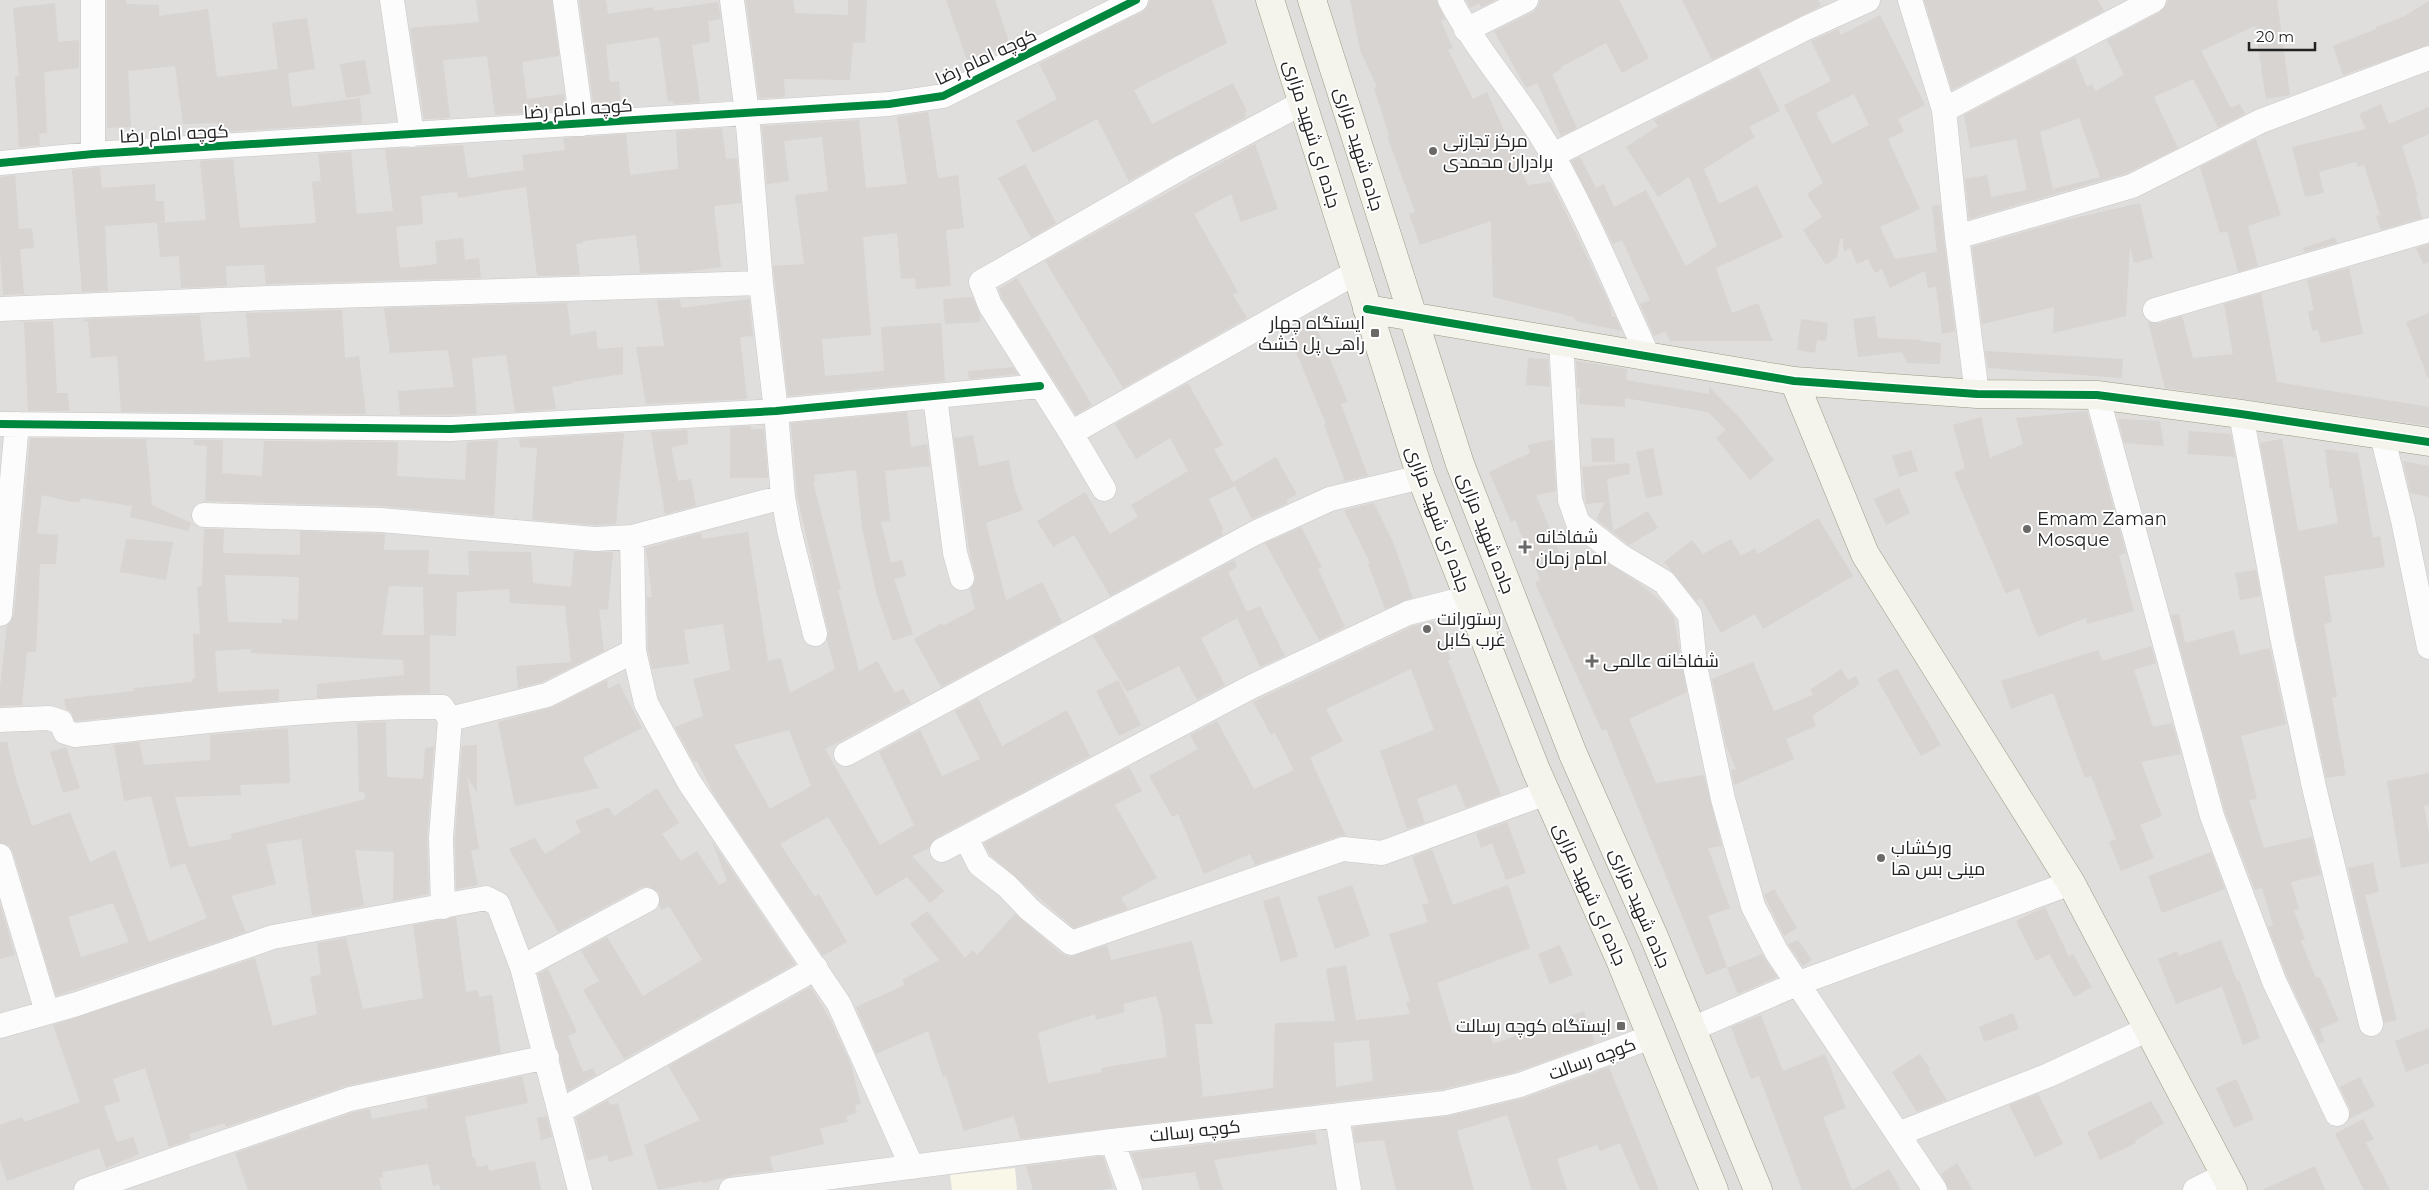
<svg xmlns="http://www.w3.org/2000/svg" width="2429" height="1190" font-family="Montserrat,Cairo,sans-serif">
<rect width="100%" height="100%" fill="#f0eeeb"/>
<path fill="#dfdedc" d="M0,0H2429V1190H0Z"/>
<path fill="#f8f7e8" d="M1015,1168L1017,1190H952L950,1175Z"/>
<path fill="#d7d4d2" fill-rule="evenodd" d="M107,0H126V4L159,5V16L208,9L217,77L278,69L272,23L307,18L315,69L288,73L292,107L360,98L362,123L218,132L217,123L183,124L175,66L128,71L131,127L107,128Z
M476,0H552L559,56L522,62L527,99L564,94L566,110L495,115L487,56L443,60L450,118L424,119L410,28L479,22Z
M579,0H606L608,14L653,7L654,11L718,2L721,19L708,21L710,42L692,45L700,102L674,104V101L668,102L659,37L606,45L610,82L619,81L621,107L594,109Z
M746,0H793L795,13L848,15V0H867L865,42L853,43L850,80L784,79L785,97L759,98Z
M946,0H995L1010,45L967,60Z
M1150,0H1212L1227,43L1134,90L1152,124L1233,83L1247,111L1244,112L1246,117L1129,181L1097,119L1033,153L1016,121L1057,99L1039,64L1142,12L1147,8Z
M1350,0H1436L1445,19L1441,21L1453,48L1448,50L1473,99L1487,92L1528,185L1551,182L1601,286L1610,305L1612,317L1615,316L1622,331L1575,321L1574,317L1493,297L1491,221L1420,245L1409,214L1415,212L1387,136L1389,135L1374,88L1377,87L1360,50Z
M1466,0H1495L1481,7L1479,3L1470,8Z
M1540,0H1619L1649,58L1622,73L1606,43L1561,67L1562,69L1552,74L1577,128L1561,136L1537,83L1526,88L1494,31L1533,12L1538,7Z
M1682,0H1818L1821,6L1712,60Z
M1924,0H2098L2104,11L1952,90Z
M2169,0H2277L2290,95L2266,99L2255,26L2201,51L2231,108L2240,104L2245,114L2218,127L2193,79L2154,97L2178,148L2127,173L1969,219L1965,179L1987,175L1991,197L2027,190L2016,139L1970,148L1964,115L2075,57L2087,87L2092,84L2096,91L2124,75L2107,40L2160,12ZM2079,118L2100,177L2053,189L2040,132Z
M2429,1V45L2343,75L2333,46L2376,29V27L2403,17Z
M55,3L58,42L79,40V68L44,72L47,133L39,134L40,145L19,147L15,77L19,76L13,8Z
M1880,15L1925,105L1898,119L1904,131L1888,139L1920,209L1880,227L1895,259L1937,252L1932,206L1940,205L1955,331L1942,334L1936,287L1928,288L1925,271L1890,288L1882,269L1875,273L1868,259L1857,264L1850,248L1844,252L1843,239H1840L1837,257L1826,265L1803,230L1822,217L1807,194L1823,183L1784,105L1831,81L1811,41L1838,29L1841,35ZM1854,94L1869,125L1832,144L1816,113Z
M365,60L371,94L346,98L340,64Z
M1758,67L1780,111L1749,127L1755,137L1704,169L1719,204L1757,185L1783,237L1716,268L1732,313L1758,303L1773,341H1670L1666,331L1654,336L1640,304L1650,300L1622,240L1613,244L1571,161L1580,157L1596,188L1604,184L1614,207L1646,190L1686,266L1717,246L1689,177L1658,197L1626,147L1658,126L1654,120Z
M2381,104L2389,124L2429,107V134L2402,146L2418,196L2416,197L2422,218L2381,230L2376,216L2380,215L2364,165L2358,167L2356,162L2319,172L2324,193L2305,197L2292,147L2366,129L2359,114Z
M928,112L938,178L958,175L964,228L946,230L951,286L916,289L915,278L901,279L897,233L863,237L871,335L822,339V341L825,376L884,371L881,327L941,323L945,381L788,396L773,266L804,264L795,195L828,191L822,137L784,141L789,181L767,184L762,126L859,120L866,188L907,184L897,117Z
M722,128L726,159L737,158L741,203L714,206L721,267L684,272L640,273L636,235L583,241V243L576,244L580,275L537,276L526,187L458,198L457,192L421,196L423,224L396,227L400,268L437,264L435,241L463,238L465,260L479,258L481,278L266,284L264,265L226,266L227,286L181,288L179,256L160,257L157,223L206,220L200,161L233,159L240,228L316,223L312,182L321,181L318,154L351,152L357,214L393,211L385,149L463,145L468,178L524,170L522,155L565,150L563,138L626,134L630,175L678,169L676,131Z
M2256,139L2281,215L2248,226L2258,266L2238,272L2227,231L2220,233L2200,167Z
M1255,144L1278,209L1241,222L1231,194L1194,214L1238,292L1233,295L1247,318L1123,388L1045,261Z
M1025,164L1056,223L1031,238L998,178Z
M100,167L102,188L155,184L156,201H164L165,222L105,226L108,291L82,292L72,170Z
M15,175L19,229L32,228L34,248L20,249L24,294L3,295L0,253V177Z
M2140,203L2153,258L2134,263L2130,246L2126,316L2053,333L2054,307L1982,324L1972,247L2066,220Z
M2335,237L2337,243L2304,252L2303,248Z
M2429,244V262L2423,264L2416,248Z
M2349,268L2363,334L2321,343L2318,330L2312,331L2308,311L2314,310L2307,280Z
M1017,278L1092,405L1076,415L1002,299L999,289Z
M2261,293L2277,382L2429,407V426L2165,388L2148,322L2159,323L2182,316L2193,358L2233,354L2224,304Z
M972,297L980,314V322L945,324L943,299Z
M680,299L681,308L749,299L753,336L740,337L747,399L646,404L636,347L664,346L657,300Z
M567,303L571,335L596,331L598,349L623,347V374L572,382V384L552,387L556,409L515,412L506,355L472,358L477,414L400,415L398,391L454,387L448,350L390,353L384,308Z
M342,310L345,358L359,356L366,414L121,412L117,356L91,358L88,321L84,322V319L200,315L205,361L250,357L246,313Z
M2429,313V378H2428L2406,322Z
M1312,316L1348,402L1341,404L1368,476L1345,481L1324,425L1326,424L1286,328Z
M1875,316L1878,338L1921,340V341L1941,343L1940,364L1907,363L1902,352L1858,357L1853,319Z
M1801,319L1828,323L1826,341L1817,340L1815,353L1797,350Z
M53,321L57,393H68L69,411H28L24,322Z
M1985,351L2123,359L2122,378L1988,368Z
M1528,358L1548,359L1550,387L1526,385Z
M1576,361L1627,369L1626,380L1709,394V387L1740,418L1774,460L1750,480L1716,438L1726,430L1708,412L1625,398V407L1579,404L1580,388H1577Z
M1013,367L1018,374L969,379L968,371Z
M1188,383L1223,445L1214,449L1235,486L1209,499L1223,529L1221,531L1223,535L1110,596L1074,535L1053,547L1037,521L1085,492L1110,534L1138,517L1131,505L1188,471L1170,438L1136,459L1115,424Z
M2087,411L2126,553L2119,555L2134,611L2087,624L2086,618L2038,637L2019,588L2006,594L1954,473L1965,468L1953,425L1981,417L1990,458L2023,444L2016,418Z
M907,412L911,447L927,444L930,466L885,471L890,521L881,522L891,563L902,560L906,576L894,579L913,634L893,641L877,596L862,528L856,470L814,475L815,482H813L841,589L838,590L859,671L877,661L895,693L903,689L911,703L825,749L880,845L914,825L879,752L920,730L942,776L980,759L955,711L978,698L1002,746L1067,710L1090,756L936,838L929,848L912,856L944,891L930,903L907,877L876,896L828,817L780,844L815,897L819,894L847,942L823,956L716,798L697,761L694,762L675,727L703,716L693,679L730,670L723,624L684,630L689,664L652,669L648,649L647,597H652L646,548L701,533L702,539L748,532L768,661L781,658L790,693L835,669L827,640L828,631L797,495L791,423ZM789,730L811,786L770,809L734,745Z
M2118,419L2160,421L2164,446L2124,443Z
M751,426V429H764L768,478H730V427Z
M687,430L688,444L671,447L678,481L691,479L696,506L665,514L651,432Z
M2189,431L2231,434L2235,457L2187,454Z
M624,433L616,524L595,525L532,520L537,448L520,447L519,439Z
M973,435L979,466L1009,460L1014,487L1023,510L986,523L1006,600L1042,582L1062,622L941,687L914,639L942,623L943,626L975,609L970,589L975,582V575L969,550L954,438Z
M30,438L146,439L152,505L191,523L188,531L130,517L132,506L81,498L80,502H72L42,495L37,533L58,535L56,564H40L36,652H27L22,705L0,706V687L7,625L14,615Z
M1591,438H1614L1615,462H1592Z
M1553,439L1556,491L1536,495L1567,571L1570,567L1596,555L1640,584L1661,601L1674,617L1687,692L1629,719L1656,783L1704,775L1722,846L1708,848L1730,908L1708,916L1727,967L1706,975L1606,729L1602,731L1535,583L1540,580L1515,520L1511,522L1489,472L1530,453L1528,445Z
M2282,439L2298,531L2338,523L2332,488L2330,489L2325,449L2358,453L2373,538L2380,536L2385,567L2324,576L2332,622L2324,624L2337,697L2332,698L2346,775L2326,778L2295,634L2260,443Z
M194,440H223L222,473L262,476L264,441L398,442L397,476L465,480L467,442L498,440L494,516L381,506L205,501L207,446L194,445Z
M1653,448L1663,495L1646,498L1636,452Z
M1911,450L1918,471L1899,477L1892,456Z
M1276,457L1297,494L1286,500L1288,503L1252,519L1233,482Z
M2403,461L2429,466V497L2410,493Z
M1629,463L1630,474L1607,479L1613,531L1648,511L1658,528L1629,545L1596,519L1605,502L1586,504L1582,467Z
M1899,488L1910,513L1886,525L1874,499Z
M1374,503L1393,542L1413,598L1385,609L1368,564L1370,563L1344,510Z
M1818,518L1853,576L1763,629L1755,614L1721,633L1701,598L1696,601L1664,562L1692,540L1703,554L1731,539L1741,556L1755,548L1758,554Z
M1301,527L1322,567L1318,569L1345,627L1319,640L1265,543Z
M204,529H224L223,553L300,555V531L385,534L384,550H429L428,574L469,575L468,551L531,552L533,583L571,587L574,551L613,552L608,610L599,609L604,651L542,682L518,688L516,666L571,662L565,606L510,603L509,589L457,592L456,636L430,635V693L317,698V684L404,675L403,660L251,653V649L215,651L218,692L279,689V701L75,721L71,712L66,709L64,699L134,691V688L192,682V679L195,678L193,634H200L197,587L202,586ZM225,575L299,577L298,620L282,619V623L228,622ZM389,586L423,587L424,635H382Z
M126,539L173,542L166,580L120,572Z
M1234,560L1237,567L1228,572L1247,612L1260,606L1285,656L1260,667L1237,618L1201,638L1225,685L1197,700L1179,666L1127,692L1093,636Z
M2256,570L2261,596L2240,600L2235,573Z
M2179,614L2185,643L2234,630L2240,655L2270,648L2286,724L2241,736L2257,799L2249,800L2264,848L2312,837L2321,875L2291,882L2299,909L2294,911L2305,939L2301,941L2316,978L2320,977L2339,1021L2320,1029L2325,1041L2319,1044L2287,976L2268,927L2273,925L2262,888L2255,890L2225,812L2171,615Z
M1433,621L1451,659L1448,660L1501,795L1466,808L1456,784L1417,799L1425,823L1407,829L1380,751L1434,730L1411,669L1326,709L1343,741L1310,758L1346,836H1339L1255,865L1250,854L1204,874L1178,814L1172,817L1149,776L1198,749L1190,735L1217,721L1254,789L1294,770L1275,733L1271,735L1253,702L1413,626Z
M2151,646L2156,663L2134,670L2153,727L2172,723L2181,754L2141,762L2162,816L2140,825L2154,858L2121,871L2109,842L2116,839L2091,776L2085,778L2053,693L2011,709L2001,681L2098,650L2102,661Z
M1753,662L1774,711L1813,695L1810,690L1841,669L1848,680L1856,676L1860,684L1812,716L1816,726L1786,739L1794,759L1734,785L1731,770L1736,769L1726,745L1712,679Z
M1897,668L1941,745L1921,756L1877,679Z
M607,680L608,689L619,683L642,728L583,758L599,788L515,806L498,722L553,707Z
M1118,680L1141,725L1119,736L1096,691Z
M386,722L387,777L423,779L425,748L434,747L427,837L429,894L393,901L394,852L355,850L364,906L312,916L301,839L266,844L276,884L231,896L246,932L56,996L13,852L9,846L0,843V742H7L15,776L32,826L70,812L90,862L115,850L149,942L207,918L185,863L170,868L151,796L124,801L114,745L139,742L144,765L210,760V735L288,728L290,783L240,785L241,795L175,797L189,847L232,839L231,834L365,799L364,792H359L357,723ZM113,903L129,942L81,957L68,917Z
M477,745V793L467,776L479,849L471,851L478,885L456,889L455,838L462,746Z
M66,747L80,788L63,793L50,752Z
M1129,767L1142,791L1115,805L1157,878L1121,898L1128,909L1074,928L990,855L984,843Z
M2429,773V805L2424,806L2429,833V863L2401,868L2387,781Z
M657,788L679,823L662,834L681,861L697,851L719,885L727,881L712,841L795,964L624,1059L583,990L599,981L581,951L607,937L643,996L702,960L669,906L662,910L659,905V893L648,886L640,888L558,932L509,849L535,838L545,854L581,832L575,821L609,807L614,816Z
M1507,822L1526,873L1506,880L1492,843L1481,848L1476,833Z
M1432,849L1453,905L1508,885L1530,948L1437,983L1453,1034L1486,1023L1493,1044L1584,1011L1595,1043L1516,1072L1443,1089L1020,1139L1014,1116L964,1131L946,1076L943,1077L928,1031L876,1054L856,1007L905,985L902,980L939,960L910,924L927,911L965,958L973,950L977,955L1015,914L1062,954L1069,957L1107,945L1111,960L1192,941L1213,1024H1195L1203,1097L1273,1088L1275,1023L1335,1021L1326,969L1346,965L1356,1020L1410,1014L1406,1002L1410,1001L1389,934L1428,922L1422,905L1429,903L1412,857ZM1156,996L1162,1015L1167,1057L1101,1068L1102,1072L1048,1083L1038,1033L1095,1014L1096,1020L1125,1012L1123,1004ZM1369,1040L1373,1081L1336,1087L1334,1043Z
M2211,852L2225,889L2162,913L2148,876Z
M2373,863L2379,892L2365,895L2397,1020L2384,1023L2348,868Z
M1352,885L1370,936L1335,949L1317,897Z
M1774,889L1797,928L1784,936L1764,895Z
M1279,896L1298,956L1281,962L1263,901Z
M0,904L15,955L0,959Z
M2045,907L2069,957L2073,954L2092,987L2074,997L2049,954L2036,961L2016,921Z
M456,917L466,992L478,990L479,997L492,995L501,1053L346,1086L226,1127L225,1123L189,1134L191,1139L169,1147L145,1068L113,1079L120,1101L104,1106L117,1142L133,1137L139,1154L106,1168L99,1148L7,1181L0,1160V1125L22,1117L24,1122L80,1102L53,1025L255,958L273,1026L317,1014L310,977L321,975L317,943L346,938L363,1009L423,998L413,925Z
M1798,940L1812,960L1803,966L1788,944Z
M2221,940L2237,981L2176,1004L2158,959L2177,951L2179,956Z
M1560,945L1573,975L1550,984L1538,954Z
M1762,954L1777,977L1738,994L1727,968Z
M548,969L577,1032L568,1036L583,1072L593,1068L596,1075L568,1091L538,974Z
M2239,980L2260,1038L2243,1045L2222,987Z
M811,987L830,1019L851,1065L861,1104L855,1105L857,1113L846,1116L848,1122L820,1128L824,1144L770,1157L773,1171L740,1174L702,1183V1181L658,1190L644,1145L700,1120L668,1066Z
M2013,1013L2019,1029L1984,1042L1979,1027Z
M1761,1015L1783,1071L1825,1054L1846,1108L1823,1117L1852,1190L1889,1169L1901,1190H1802L1759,1076L1751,1079L1731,1027Z
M2429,1028V1063L2406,1072L2395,1041Z
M1920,1054L1930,1069L1928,1070L1947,1100L1917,1112L1892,1072Z
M1609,1067L1659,1190H1640L1620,1143L1600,1151L1597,1145L1557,1159L1567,1190H1532L1507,1115L1457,1131L1474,1190H1396L1384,1140L1355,1143L1353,1127L1448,1116L1525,1098Z
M522,1076L528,1103L465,1117L473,1158H475L477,1167L488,1165L489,1171L535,1161L541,1190H441L439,1184L433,1186L428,1164L382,1172L383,1178H379L382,1190H248L235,1153L354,1112L370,1109L372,1119L428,1108L426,1097Z
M2360,1077L2375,1106L2349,1119L2350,1109L2340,1087Z
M2236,1079L2254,1119L2234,1128L2216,1088Z
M2038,1094L2063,1144L2035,1157L2009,1105Z
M608,1100L610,1105L618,1103L633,1155L609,1162L607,1155L587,1161L576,1118Z
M2151,1101L2164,1123L2135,1141L2136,1143L2100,1160L2087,1132Z
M547,1116L552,1137L541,1140L537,1118Z
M2363,1119L2374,1139L2366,1143L2390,1190H2364L2335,1134Z
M1315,1132L1317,1144L1214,1160L1223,1190H1200L1195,1172L1141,1179L1131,1153Z
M1103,1156L1113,1188L1099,1190H1033L1026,1166Z
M1957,1163L1973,1190H1949L1941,1174Z
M2315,1166L2325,1190H2262Z"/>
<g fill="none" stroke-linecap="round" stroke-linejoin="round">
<defs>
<path id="street" d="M392,0L412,135
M565,0L582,124
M732,0L747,113L761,283L776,411L783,497L789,530L815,634
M1450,0C1479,55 1523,101 1553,156C1589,220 1617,289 1648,356
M1910,0L1944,110L1957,237L1977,394
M1466,30L1526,0
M1944,110L2154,0
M93,154V0
M1553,155L1806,28L1868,0
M0,163L93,154L889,104L943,96L1136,0
M1957,237L2132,186L2261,121L2429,58
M0,309L268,298L761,283
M2155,310L2429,230
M1561,341L1570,500L1578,523L1619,555L1664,582L1690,615L1695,666L1723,799L1753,906L1776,951L1935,1190
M2097,395L2212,816L2274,981L2337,1114
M935,397L955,553L962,578
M2241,414L2282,637L2314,787L2371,1024
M0,424L451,429L776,411L1040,386
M1071,433L1355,273
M2382,435L2403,520L2429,647
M1104,489L1071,433L990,305L981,282L1182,167L1302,103
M204,515L381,520L595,539L632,537L783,497
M632,537L634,651L646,703L689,782L839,1004L912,1167
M0,614L17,424
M450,719L547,695L634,651
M0,720L49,718L61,722L65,732L75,735C197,723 319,706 442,707L450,719L441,838L443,907
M846,754L1255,533L1330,499L1421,477
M966,838L979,864L1007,886L1029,909L1071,943L1343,849L1382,853L1546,793
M942,850L1251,687L1408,613L1467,598
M0,856L47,1012
M522,967L647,900
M0,1026L77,1004L273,937L486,898L498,904L522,967L580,1190
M1692,1029L1799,983L2071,883
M560,1111L816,968
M1337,1116L1349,1190
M1898,1134L2049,1075L2148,1029
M1112,1141L1130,1190
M86,1190L350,1099L547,1057
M731,1190L1112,1141L1445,1103L1520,1085L1651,1037
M2195,1190L2225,1175"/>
<path id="secondary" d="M1270,0L1421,477L1536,770L1618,955L1714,1190
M1312,0L1460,464L1573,754L1655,939L1758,1190
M1367,309L1794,381L1977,394L2097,395L2241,414L2429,442
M1794,381L1865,554L2071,883L2233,1190"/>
</defs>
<use href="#street" stroke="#c9c8c7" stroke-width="25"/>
<use href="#secondary" stroke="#999a82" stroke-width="29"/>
<use href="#street" stroke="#fdfcfc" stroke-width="24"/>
<use href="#secondary" stroke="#f4f4ed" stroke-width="28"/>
<defs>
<path id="cycleway" d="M0,163L93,154L889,104L943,96L1136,0
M1367,309L1794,381L1977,394L2097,395L2241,414L2429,442
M0,424L451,429L776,411L1040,386"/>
</defs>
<use href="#cycleway" stroke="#fff" stroke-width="11"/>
<use href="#cycleway" stroke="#00873e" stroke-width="8"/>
</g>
<g fill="#6a6968" stroke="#fff" stroke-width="2">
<circle cx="1433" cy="151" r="5"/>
<rect x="1370" y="328" width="10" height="10" rx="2.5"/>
<circle cx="2027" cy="529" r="5"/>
<path d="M1522.5 539.5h5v5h5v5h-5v5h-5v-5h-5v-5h5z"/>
<circle cx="1427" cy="629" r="5"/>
<path d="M1589.5 653.5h5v5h5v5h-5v5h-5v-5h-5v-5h5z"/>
<circle cx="1881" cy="858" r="5"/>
<rect x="1616" y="1021" width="10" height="10" rx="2.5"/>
</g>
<g text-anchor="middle" stroke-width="4" stroke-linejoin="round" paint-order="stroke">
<g font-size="18" fill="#222" stroke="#fff">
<text transform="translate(986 57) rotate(-25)" y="6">کوچه امام رضا</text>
<text transform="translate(578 109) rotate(-4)" y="6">کوچه امام رضا</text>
<text transform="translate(174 134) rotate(-3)" y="6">کوچه امام رضا</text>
<text transform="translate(1312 134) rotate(73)" y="6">جاده ای شهید مزاری</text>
<text transform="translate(1359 149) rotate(73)" y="6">جاده شهید مزاری</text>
<text transform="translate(1438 519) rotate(70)" y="6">جاده ای شهید مزاری</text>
<text transform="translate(1486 533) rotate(69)" y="6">جاده شهید مزاری</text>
<text transform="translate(1590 894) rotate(66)" y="6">جاده ای شهید مزاری</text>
<text transform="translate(1640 908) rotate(67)" y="6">جاده شهید مزاری</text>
<text transform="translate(1592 1059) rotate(-20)" y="6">کوچه رسالت</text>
<text transform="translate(1195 1131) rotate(-6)" y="6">کوچه رسالت</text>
</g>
<g font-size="18" fill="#222" stroke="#fff" text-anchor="start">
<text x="1443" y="147">مرکز تجارتی<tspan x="1443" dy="21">برادران محمدی</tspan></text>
<text x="1365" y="329" text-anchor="end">ایستگاه چهار<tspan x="1365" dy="21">راهی پل خشک</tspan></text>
<text x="2037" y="525">Emam Zaman<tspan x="2037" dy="21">Mosque</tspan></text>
<text x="1536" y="543">شفاخانه<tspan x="1536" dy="21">امام زمان</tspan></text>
<text x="1437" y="625">رستورانت<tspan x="1437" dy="21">غرب کابل</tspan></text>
<text x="1603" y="667">شفاخانه عالمی</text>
<text x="1891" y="854">ورکشاب<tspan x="1891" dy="21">مینی بس ها</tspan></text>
<text x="1611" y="1032" text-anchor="end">ایستگاه کوچه رسالت</text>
</g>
</g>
<path d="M2249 42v8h66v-8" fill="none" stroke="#222222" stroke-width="2.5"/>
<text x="2256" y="42" font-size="15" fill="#222222" stroke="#ffffff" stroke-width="4" paint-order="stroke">20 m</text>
</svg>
